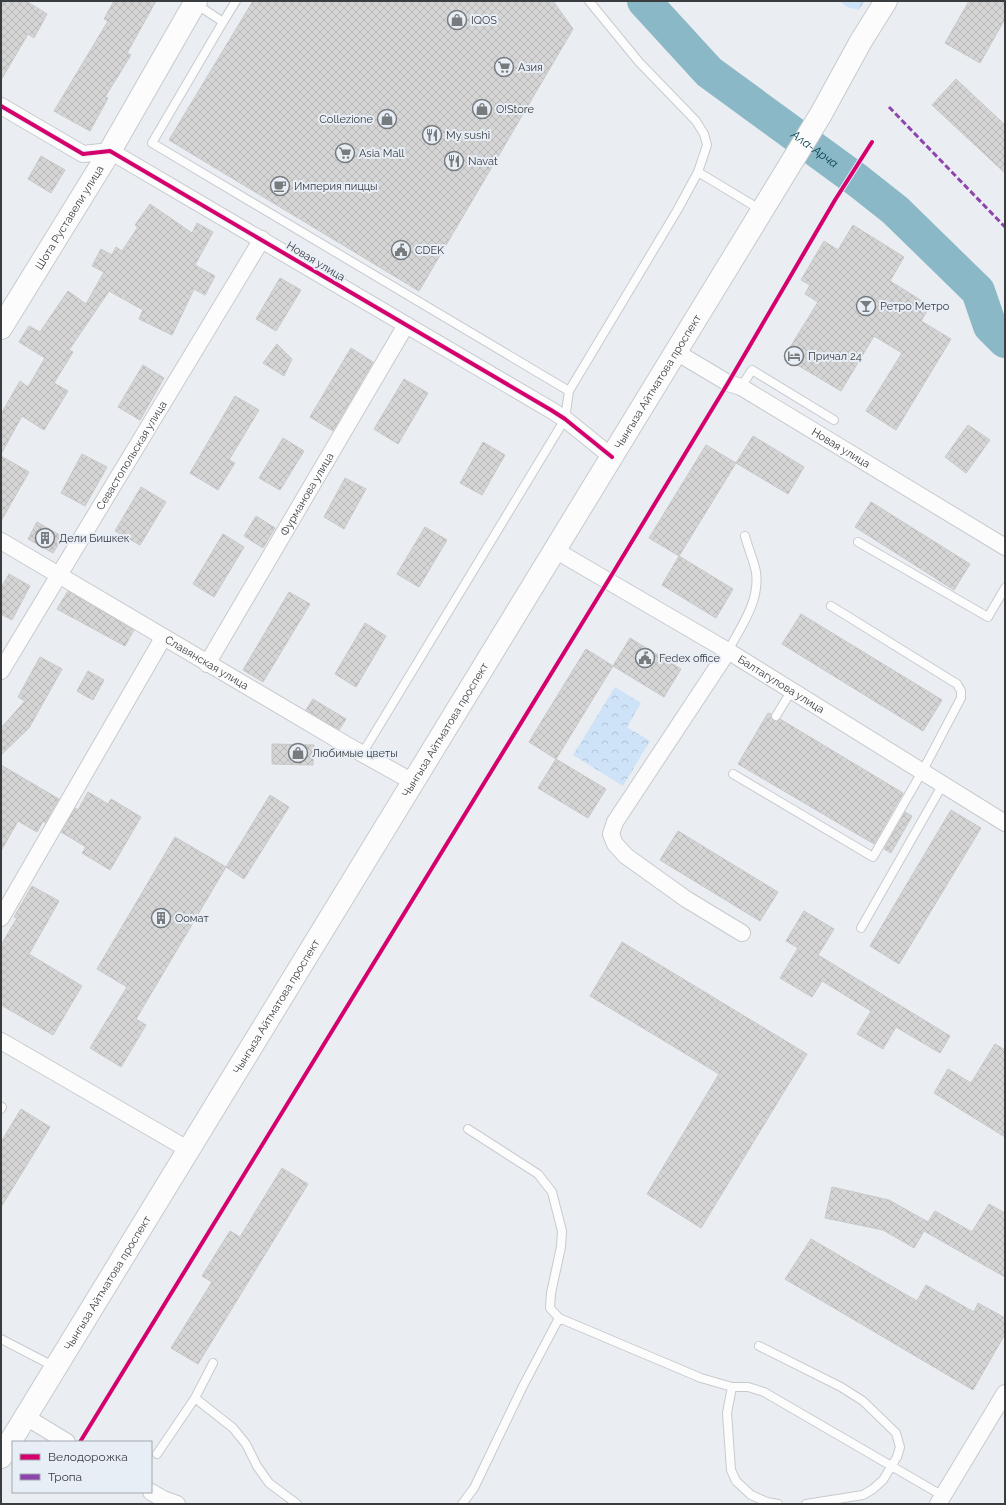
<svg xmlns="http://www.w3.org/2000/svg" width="1006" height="1505" font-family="Raleway,sans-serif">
<defs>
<pattern id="forest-firs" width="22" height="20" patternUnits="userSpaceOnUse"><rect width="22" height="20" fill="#cee2f8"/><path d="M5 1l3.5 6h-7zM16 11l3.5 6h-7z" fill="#b2c3d6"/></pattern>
<pattern id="park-crowns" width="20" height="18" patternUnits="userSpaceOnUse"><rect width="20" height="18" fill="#cee2f8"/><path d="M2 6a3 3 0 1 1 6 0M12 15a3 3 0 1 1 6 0" fill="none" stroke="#b2c3d6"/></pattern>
<pattern id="building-cross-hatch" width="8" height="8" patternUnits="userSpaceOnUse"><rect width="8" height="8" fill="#d5d5d5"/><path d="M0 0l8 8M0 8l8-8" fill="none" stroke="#b8b8b8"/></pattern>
</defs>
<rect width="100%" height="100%" fill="#eaeef2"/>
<path fill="url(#forest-firs)" d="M840,1H864L859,10L847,7Z"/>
<path fill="url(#park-crowns)" d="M615,687L641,703L627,727L650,741L623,786L573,755Z"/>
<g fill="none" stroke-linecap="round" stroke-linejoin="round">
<path stroke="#8bb8c6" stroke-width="34" id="s1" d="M644,1L709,72L857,180L895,210L978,291L990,326L1005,341"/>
</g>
<path fill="url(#building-cross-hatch)" stroke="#c8c8c9" d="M1,1H26L47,14L34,38L28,34L1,80Z
M114,1H156L127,53L131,55L105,97L108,98L90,131L54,111L108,21L104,19Z
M253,1H553L573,29L419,291L169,140Z
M969,1H1005V19L980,63L945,43Z
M956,79L1005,125V173L932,105Z
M41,156L65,170L51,193L28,179Z
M150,204L192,233L197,223L213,232L195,265L215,276L205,295L194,289L172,335L139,319L143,310L109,291L69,350L73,352L54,383L68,391L44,430L22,416L1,454V414L20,381L28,387L45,358L19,342L29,326L40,332L68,291L86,304L104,272L92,266L101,249L112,255L116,247L122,251L138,227L135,225Z
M853,225L904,257L890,281L930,306L921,321L951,339L896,430L866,411L902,353L874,336L841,391L784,357L818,302L805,294L810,285L801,280L824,241L838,250Z
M280,278L301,290L276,331L256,319Z
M277,344L292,359L284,376L263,363Z
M351,348L373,362L333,431L310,417Z
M143,365L164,378L140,420L118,407Z
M404,379L428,393L398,444L374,429Z
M235,396L259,410L229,460L235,463L218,490L190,473Z
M968,425L990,440L966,473L945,457Z
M753,436L804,467L788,494L736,463Z
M283,438L304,451L280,490L259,478Z
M483,442L505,455L482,495L460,483Z
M706,445L736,463L679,556L649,538Z
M82,454L107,467L85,506L61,493Z
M1,456L29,472L1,521Z
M345,478L366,489L344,529L324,517Z
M141,487L166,502L140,545L115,531Z
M871,502L970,564L954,590L855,527Z
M256,516L275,528L263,548L244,536Z
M37,522L63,537L53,553L28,539Z
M425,527L447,540L419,587L397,574Z
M223,534L244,547L214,597L193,584Z
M679,556L733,589L716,618L662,585Z
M9,574L30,586L12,620L1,614V588Z
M68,591L134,630L125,646L57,609Z
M289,592L310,604L263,682L243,670Z
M801,614L942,700L923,731L782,644Z
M365,623L386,636L356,687L335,674Z
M630,638L681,669L664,697L613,666Z
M586,649L613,666L556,759L529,742Z
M40,657L62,669L29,728L1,755V728L25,701L18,697Z
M88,671L104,680L93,700L77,691Z
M313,699L346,719L339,730L306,710Z
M768,713L771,714L773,721L780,719L903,793L874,844L738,764Z
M272,744L314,745L313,765L272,764Z
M556,759L606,789L588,818L538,788Z
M1,765L59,799L45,823L43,821L37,832L18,821L1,851Z
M88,792L108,804L111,799L141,817L110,870L82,853L86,847L61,832L75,808L78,810Z
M270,795L289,807L244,879L226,867Z
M951,810L981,828L899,964L870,946Z
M905,812L912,816L891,853L884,849Z
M678,831L778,892L760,921L660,860Z
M175,837L226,867L136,1019L146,1025L121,1067L90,1048L127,987L97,969Z
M32,886L59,901L29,954L82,986L53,1035L1,1005V945L17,918L14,917Z
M804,911L834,929L818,955L950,1036L940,1053L896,1027L883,1049L857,1034L871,1011L822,981L812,997L780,978L798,948L786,941Z
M622,942L807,1054L701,1228L647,1194L719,1074L590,996Z
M995,1044L1005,1050V1137L934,1093L948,1069L971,1083Z
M21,1109L50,1127L1,1207V1142Z
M282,1168L308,1184L198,1364L171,1348L212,1282L202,1276L230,1231L240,1237Z
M832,1187L889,1200L928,1222L935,1211L972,1232L989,1204L1005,1213V1277L924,1231L914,1248L883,1230L825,1218Z
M811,1239L917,1301L926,1285L974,1312L978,1303L1005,1318V1334L973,1390L785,1279Z"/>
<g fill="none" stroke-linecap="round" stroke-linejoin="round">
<defs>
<path id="lane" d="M196,4L223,22L236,1
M223,22L152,143L569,391
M698,172L761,210
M741,387L752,370L834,420
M858,542L988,617L1005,588
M728,651C741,626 760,602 756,572C754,561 748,548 745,536
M776,716L792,690
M362,754L565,419L569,391L678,209L698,172L707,145L704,134L696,121L639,62L589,1
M733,774L873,857L922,772L961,698V691L957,684L831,606
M861,928L943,784
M1,1109L2,1107
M468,1129L538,1174L552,1192L562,1231L561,1247L551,1293L550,1308L559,1318L701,1378L732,1387H748L764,1392L943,1496
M1,1339L55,1367
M759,1346L841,1387L863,1401L896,1433L900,1447L897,1457L883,1480L873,1489L863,1495L806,1504
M732,1387L727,1413L731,1470L736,1481L751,1495L767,1502L778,1504
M195,1398L233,1428L246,1444L257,1466L269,1483L297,1504
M157,1454L195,1398L213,1363
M462,1504L474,1488L523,1386L559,1318"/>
<g id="street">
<path d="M1,106L83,154L110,151L551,410L565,419L612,457"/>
<path id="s2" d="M676,352L728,383L741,387L1005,547"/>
<path id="s3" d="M1,541L345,744L413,782"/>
<path id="s4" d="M555,550L728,651L1005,823"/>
<path d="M728,651L615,822L611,834L615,844L626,856L686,899L742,933"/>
<path id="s5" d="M207,664L406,325"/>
<path id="s6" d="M1,671L262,239"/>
<path d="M1,918L163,638"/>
<path d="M1,1041L189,1150"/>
<path d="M26,1417L67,1442"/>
<path d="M151,1492L163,1499L177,1504"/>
<path d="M938,1504L1005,1393"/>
</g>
<g id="secondary">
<path id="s7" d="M1,328L110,151L196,1"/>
</g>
<g id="primary">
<path id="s8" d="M1,1457L821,114L861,41L886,1"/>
</g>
</defs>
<use href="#lane" stroke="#c7cacd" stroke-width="10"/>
<use href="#street" stroke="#c7cacd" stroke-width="18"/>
<use href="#secondary" stroke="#c7cacd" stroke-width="24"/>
<use href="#primary" stroke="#c7cacd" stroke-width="24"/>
<use href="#lane" stroke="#fcfcfd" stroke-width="8"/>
<use href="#street" stroke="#fcfcfd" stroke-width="16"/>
<use href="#secondary" stroke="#fcfcfd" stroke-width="22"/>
<use href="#primary" stroke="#fcfcfd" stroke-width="22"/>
<path stroke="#8e44ad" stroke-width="3" stroke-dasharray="6 3" stroke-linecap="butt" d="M889,107L1005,227"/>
<defs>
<path id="cycleway" d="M1,106L83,154L110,151L551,410L565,419L612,457
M80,1442L608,581L728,383L835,200L872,142"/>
</defs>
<use href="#cycleway" stroke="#e7eef6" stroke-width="6"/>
<use href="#cycleway" stroke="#d6006c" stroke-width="4"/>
</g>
<defs>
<symbol id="shop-ring" viewBox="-11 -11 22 22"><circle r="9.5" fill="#e7eef6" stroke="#787b7e" stroke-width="1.5"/><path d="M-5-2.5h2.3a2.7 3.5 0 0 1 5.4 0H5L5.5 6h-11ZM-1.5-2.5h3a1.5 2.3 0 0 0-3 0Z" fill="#787b7e"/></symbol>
<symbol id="supermarket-ring" viewBox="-11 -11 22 22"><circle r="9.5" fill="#e7eef6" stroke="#787b7e" stroke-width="1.5"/><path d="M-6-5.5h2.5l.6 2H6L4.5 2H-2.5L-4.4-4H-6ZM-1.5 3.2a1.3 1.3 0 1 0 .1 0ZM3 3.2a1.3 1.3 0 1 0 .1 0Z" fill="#787b7e"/></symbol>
<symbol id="restaurant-ring" viewBox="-11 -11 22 22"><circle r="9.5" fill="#e7eef6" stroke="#787b7e" stroke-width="1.5"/><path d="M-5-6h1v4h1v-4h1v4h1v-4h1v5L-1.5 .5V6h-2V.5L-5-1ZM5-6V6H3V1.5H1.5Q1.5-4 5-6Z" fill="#787b7e"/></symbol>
<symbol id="cafe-ring" viewBox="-11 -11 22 22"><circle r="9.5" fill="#e7eef6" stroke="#787b7e" stroke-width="1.5"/><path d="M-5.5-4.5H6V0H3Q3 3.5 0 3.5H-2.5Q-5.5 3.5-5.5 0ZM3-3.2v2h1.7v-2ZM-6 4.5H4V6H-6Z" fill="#787b7e"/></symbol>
<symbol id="civic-ring" viewBox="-11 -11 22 22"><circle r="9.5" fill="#e7eef6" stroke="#787b7e" stroke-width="1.5"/><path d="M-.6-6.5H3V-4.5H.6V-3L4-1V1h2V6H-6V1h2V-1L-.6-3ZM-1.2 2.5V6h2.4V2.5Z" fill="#787b7e"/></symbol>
<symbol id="bar-ring" viewBox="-11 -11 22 22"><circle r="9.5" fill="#e7eef6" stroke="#787b7e" stroke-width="1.5"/><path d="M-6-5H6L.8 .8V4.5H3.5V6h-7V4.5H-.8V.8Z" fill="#787b7e"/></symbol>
<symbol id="hotel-ring" viewBox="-11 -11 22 22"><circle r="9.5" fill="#e7eef6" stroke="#787b7e" stroke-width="1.5"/><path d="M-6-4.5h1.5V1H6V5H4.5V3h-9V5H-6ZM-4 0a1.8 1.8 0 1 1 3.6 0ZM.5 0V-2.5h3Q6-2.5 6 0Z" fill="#787b7e"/></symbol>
<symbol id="building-ring" viewBox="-11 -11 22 22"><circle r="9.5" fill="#e7eef6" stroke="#787b7e" stroke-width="1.5"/><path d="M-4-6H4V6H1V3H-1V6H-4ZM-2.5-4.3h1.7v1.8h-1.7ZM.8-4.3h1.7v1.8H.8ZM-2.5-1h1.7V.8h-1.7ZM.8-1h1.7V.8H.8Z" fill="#787b7e"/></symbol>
</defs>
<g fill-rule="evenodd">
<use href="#shop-ring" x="446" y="9" width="22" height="22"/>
<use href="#supermarket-ring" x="493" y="56" width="22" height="22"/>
<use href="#shop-ring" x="471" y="98" width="22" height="22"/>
<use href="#shop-ring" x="376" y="108" width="22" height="22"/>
<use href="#restaurant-ring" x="421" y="124" width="22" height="22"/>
<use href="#supermarket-ring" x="334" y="142" width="22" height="22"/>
<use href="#restaurant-ring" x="443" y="150" width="22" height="22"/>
<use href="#cafe-ring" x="269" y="175" width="22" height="22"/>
<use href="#civic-ring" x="390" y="239" width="22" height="22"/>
<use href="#bar-ring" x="855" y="295" width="22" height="22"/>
<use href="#hotel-ring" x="783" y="345" width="22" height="22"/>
<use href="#building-ring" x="34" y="527" width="22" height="22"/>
<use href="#civic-ring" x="634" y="647" width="22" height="22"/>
<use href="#shop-ring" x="287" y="742" width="22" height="22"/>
<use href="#building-ring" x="150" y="907" width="22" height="22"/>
</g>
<g text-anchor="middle" stroke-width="4" stroke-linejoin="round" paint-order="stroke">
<g font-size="11" fill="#3a3d40" stroke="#e7eef6" text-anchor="start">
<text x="471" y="24">IQOS</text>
<text x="518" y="71">Азия</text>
<text x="496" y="113">O!Store</text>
<text x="373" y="123" text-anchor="end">Cоllezione</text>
<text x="446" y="139">My sushi</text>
<text x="359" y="157">Asia Mall</text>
<text x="468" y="165">Navat</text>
<text x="294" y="190">Империя пиццы</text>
<text x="415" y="254">CDEK</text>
<text x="880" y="310">Ретро Метро</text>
<text x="808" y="360">Причал 24</text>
<text x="59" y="542">Дели Бишкек</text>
<text x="659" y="662">Fedex office</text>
<text x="312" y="757">Любимые цветы</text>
<text x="175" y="922">Оомат</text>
</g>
<g font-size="11" fill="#3a3d40" stroke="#e7eef6">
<text dy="4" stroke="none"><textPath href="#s7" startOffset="130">Шота Руставели улица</textPath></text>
<text transform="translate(316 261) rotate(31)" y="4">Новая улица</text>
<text dy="4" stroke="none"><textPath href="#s8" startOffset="1260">Чынгыза Айтматова проспект</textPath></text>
<text dy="4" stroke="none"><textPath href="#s2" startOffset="191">Новая улица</textPath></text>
<text dy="4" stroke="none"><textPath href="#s6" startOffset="252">Севастопольская улица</textPath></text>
<text dy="4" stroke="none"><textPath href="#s5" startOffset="197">Фурманова улица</textPath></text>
<text dy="4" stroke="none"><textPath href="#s3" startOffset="239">Славянская улица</textPath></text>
<text dy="4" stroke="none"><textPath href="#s4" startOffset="263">Балтагулова улица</textPath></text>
<text dy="4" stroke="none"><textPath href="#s8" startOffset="852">Чынгыза Айтматова проспект</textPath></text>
<text dy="4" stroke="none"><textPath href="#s8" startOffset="528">Чынгыза Айтматова проспект</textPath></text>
<text dy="4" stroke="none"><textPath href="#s8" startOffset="204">Чынгыза Айтматова проспект</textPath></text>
</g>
<g font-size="12" font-style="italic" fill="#04404e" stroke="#e7eef6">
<text dy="4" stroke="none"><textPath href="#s1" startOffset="227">Ала-Арча</textPath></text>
</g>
</g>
<rect width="1006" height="1505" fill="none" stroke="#3a3d40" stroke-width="4"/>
<rect x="12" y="1441" width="140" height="52" fill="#e7eef6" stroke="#a2a7ad"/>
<rect x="20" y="1454" width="20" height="6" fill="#d6006c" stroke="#a2a7ad"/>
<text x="48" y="1461" font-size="12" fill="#3a3d40">Велодорожка</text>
<rect x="20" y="1474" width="20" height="6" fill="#8e44ad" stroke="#a2a7ad"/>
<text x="48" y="1481" font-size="12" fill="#3a3d40">Тропа</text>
</svg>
